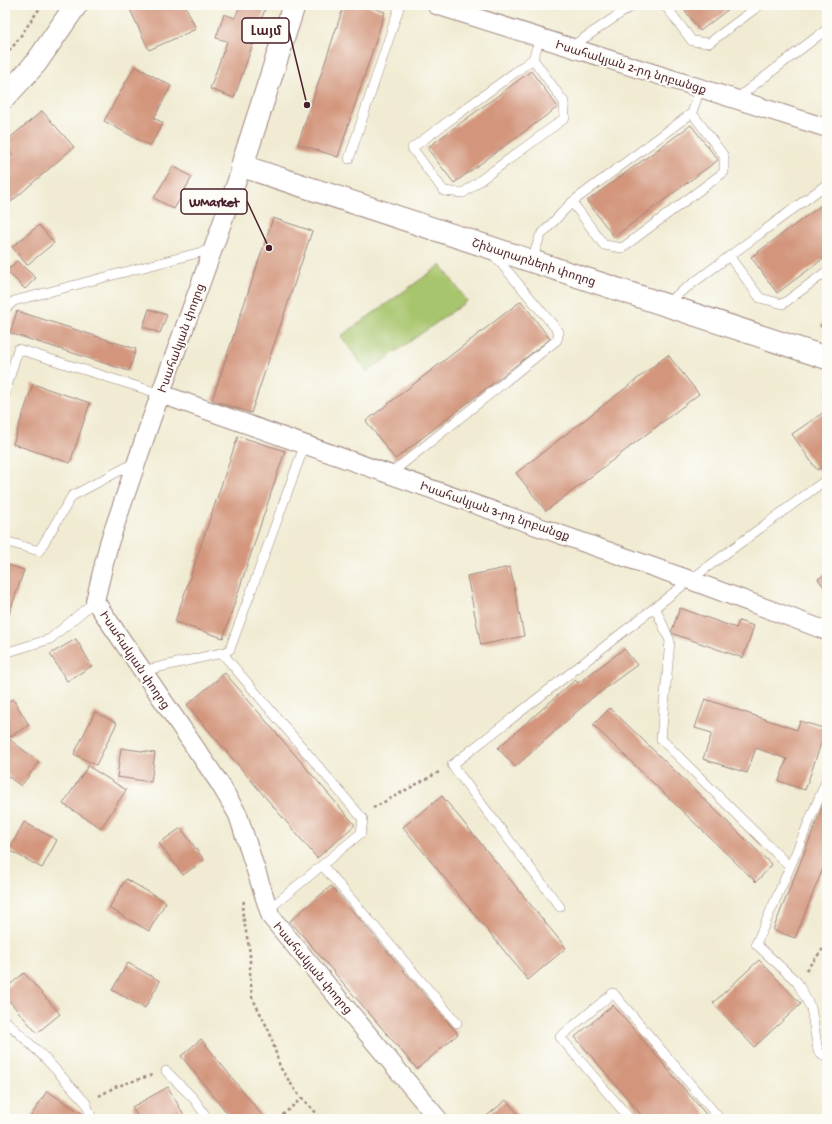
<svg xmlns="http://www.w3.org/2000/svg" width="832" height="1124" font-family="'Gochi Hand','Noto Sans Armenian',sans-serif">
<rect width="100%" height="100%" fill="#fdfcf7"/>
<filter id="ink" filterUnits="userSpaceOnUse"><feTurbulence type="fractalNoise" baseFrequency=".025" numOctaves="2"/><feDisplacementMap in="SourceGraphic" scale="8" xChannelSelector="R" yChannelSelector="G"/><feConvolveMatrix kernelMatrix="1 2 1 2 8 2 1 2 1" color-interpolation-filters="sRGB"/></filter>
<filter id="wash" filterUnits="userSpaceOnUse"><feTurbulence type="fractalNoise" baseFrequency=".012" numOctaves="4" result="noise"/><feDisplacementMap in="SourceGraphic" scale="16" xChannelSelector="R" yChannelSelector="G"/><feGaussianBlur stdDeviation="0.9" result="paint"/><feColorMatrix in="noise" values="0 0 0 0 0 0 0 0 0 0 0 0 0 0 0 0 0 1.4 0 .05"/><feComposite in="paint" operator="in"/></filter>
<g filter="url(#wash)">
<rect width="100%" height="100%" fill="#f0ebd2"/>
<path fill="#a7c56c" stroke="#78724c" d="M441,265L467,301L367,372L341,336Z"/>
<g id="blocks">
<path fill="#d3967d" d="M128,5H185L196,29L149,50Z
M240,5H254L265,9L234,98L210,89L227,41L216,38L224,14L235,18Z
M344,5H364L385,12L338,157L298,144Z
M681,5H734L700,31Z
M135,66L171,86L154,118L163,123L150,146L104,121Z
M531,71L558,107L454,183L427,148Z
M42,111L74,147L5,207V162L13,155L5,145V142Z
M691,125L718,160L614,237L587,201Z
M173,166L192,177L174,209L154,198Z
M827,201V256L777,293L751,257Z
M273,218L312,231L251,413L212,400Z
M39,225L54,243L27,265L12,247Z
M17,261L36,278L25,289L7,271Z
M521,301L550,339L395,459L366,421Z
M149,309L167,315L160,333L143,327Z
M17,311L136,349L129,371L10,333Z
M827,319V329L820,326Z
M668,355L699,394L546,511L516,473Z
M33,384L90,403L70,463L13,444Z
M824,412L827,417V464L817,470L792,434Z
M238,436L285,451L223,638L175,622Z
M5,564L24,570L5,626Z
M510,567L524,636L481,645L467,576Z
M827,573V591L818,579Z
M680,608L736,628L739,621L754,626L743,658L671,633Z
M76,639L92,666L67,681L50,654Z
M624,649L637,665L592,698L515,767L498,748L575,680L578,683Z
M225,673L355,825L317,858L187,705Z
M13,699L29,725L8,738L5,733V703Z
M705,699L797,730L800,721L826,729L805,790L779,781L787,759L756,748L747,773L703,759L712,733L695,728Z
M610,708L772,865L756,882L593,725Z
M95,712L117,723L96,765L74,754Z
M5,736L39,762L21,786L5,774Z
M121,748L155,753L151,782L117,777Z
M88,766L126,790L101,828L63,804Z
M442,796L566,948L528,980L403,827Z
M827,796V858L795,938L773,930Z
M24,822L57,840L42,868L9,850Z
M181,828L204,860L183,875L159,843Z
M126,879L166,902L149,931L109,908Z
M331,886L458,1034L417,1069L290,921Z
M759,960L801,1004L754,1047L713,1003Z
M128,963L160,981L145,1008L112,990Z
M24,973L60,1014L37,1033L5,996V989Z
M613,1005L710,1119H645L575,1037Z
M201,1039L265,1119H232L181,1056Z
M168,1087L186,1119H139L132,1107Z
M47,1091L83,1114L80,1119H29Z
M506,1100L522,1119H483Z"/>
</g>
</g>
<g filter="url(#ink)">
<use href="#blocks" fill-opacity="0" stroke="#9d857e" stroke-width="1"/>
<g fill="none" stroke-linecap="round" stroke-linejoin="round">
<defs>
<path id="service" d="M665,5L692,41L709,43L760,5
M571,47L633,5
M533,59L412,148L444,191L463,193L565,118L564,102L533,59L540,38
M736,99L827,29
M692,113L572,202L604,245L622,248L724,172V156L692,113L700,88
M349,159L400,5
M729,256L760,298L783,304L827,271
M532,261L540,236L572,202
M666,303L827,184
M5,309L14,301L213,249
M827,392V394
M5,393L18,349L161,394
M390,474L557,340L559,332L493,254
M5,541L39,551L72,496L136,462
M655,607L670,641L661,739L790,867L756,944L797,982L811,1008L818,1051L827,1058
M5,653L50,639L95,601
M222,653L363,819L361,833L269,909
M142,671L226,652L230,649L305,444
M322,865L457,1023
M790,867L827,779
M560,907L452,765L690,580L827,479
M5,1020L45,1058L86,1103L92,1119
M166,1071L194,1099L208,1119
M630,1119L560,1037L613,993L720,1119"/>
<path id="minor" d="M436,5L827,128
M242,166L213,249L151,420L109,543L95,601L220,784L238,815L271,917L438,1119
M161,394L690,580L827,631"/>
<path id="tertiary" d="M294,5L242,166L827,358"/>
<path id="secondary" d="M5,97L36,63L76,5"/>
</defs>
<use href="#service" stroke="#9d857e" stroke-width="10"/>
<use href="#minor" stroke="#9d857e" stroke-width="20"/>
<use href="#tertiary" stroke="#9d857e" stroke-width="24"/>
<use href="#secondary" stroke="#9d857e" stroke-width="24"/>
<path stroke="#9d857e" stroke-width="2.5" stroke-dasharray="3 3" stroke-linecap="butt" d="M5,55L15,44L42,5
M373,808L439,772
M244,901L242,910L250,953V972L252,997L270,1033L280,1067L297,1093L322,1119
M806,970L827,944
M99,1096L115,1087L152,1075
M278,1119L302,1098"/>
<use href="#service" stroke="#fff" stroke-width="9"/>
<use href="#minor" stroke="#fff" stroke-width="18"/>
<use href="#tertiary" stroke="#fff" stroke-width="22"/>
<use href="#secondary" stroke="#fff" stroke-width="22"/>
</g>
</g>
<g text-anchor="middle" stroke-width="4" stroke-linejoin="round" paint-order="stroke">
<g font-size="12" fill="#4a1f2b" stroke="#fdfcf7">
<text transform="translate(631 67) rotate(17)" y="4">Իսահակյան 2-րդ նրբանցք</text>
<text transform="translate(534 262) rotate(18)" y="4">Շինարարների փողոց</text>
<text transform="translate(181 338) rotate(-70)" y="4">Իսահակյան փողոց</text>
<text transform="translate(495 511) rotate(19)" y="4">Իսահակյան 3-րդ նրբանցք</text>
<text transform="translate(135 660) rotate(56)" y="4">Իսահակյան փողոց</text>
<text transform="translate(313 968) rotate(50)" y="4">Իսահակյան փողոց</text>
</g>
</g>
<path fill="none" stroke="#4a1f2b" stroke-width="1.5" d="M307 105L289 31M269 248L247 201"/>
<g fill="#4a1f2b" stroke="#fdfcf7" stroke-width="1.5">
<circle cx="307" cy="105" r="4"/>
<circle cx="269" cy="248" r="4"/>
</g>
<g fill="#fdfcf7" stroke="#4a1f2b" stroke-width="1.5">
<rect x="242" y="18" width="47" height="25" rx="4"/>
<rect x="181" y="189" width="66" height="25" rx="4"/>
</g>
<g font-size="13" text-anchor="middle" font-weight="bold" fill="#4a1f2b">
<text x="266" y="35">Լայմ</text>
<text x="214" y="206">WMarket</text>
</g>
<rect width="832" height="1124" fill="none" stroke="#fdfcf7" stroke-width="20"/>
</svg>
